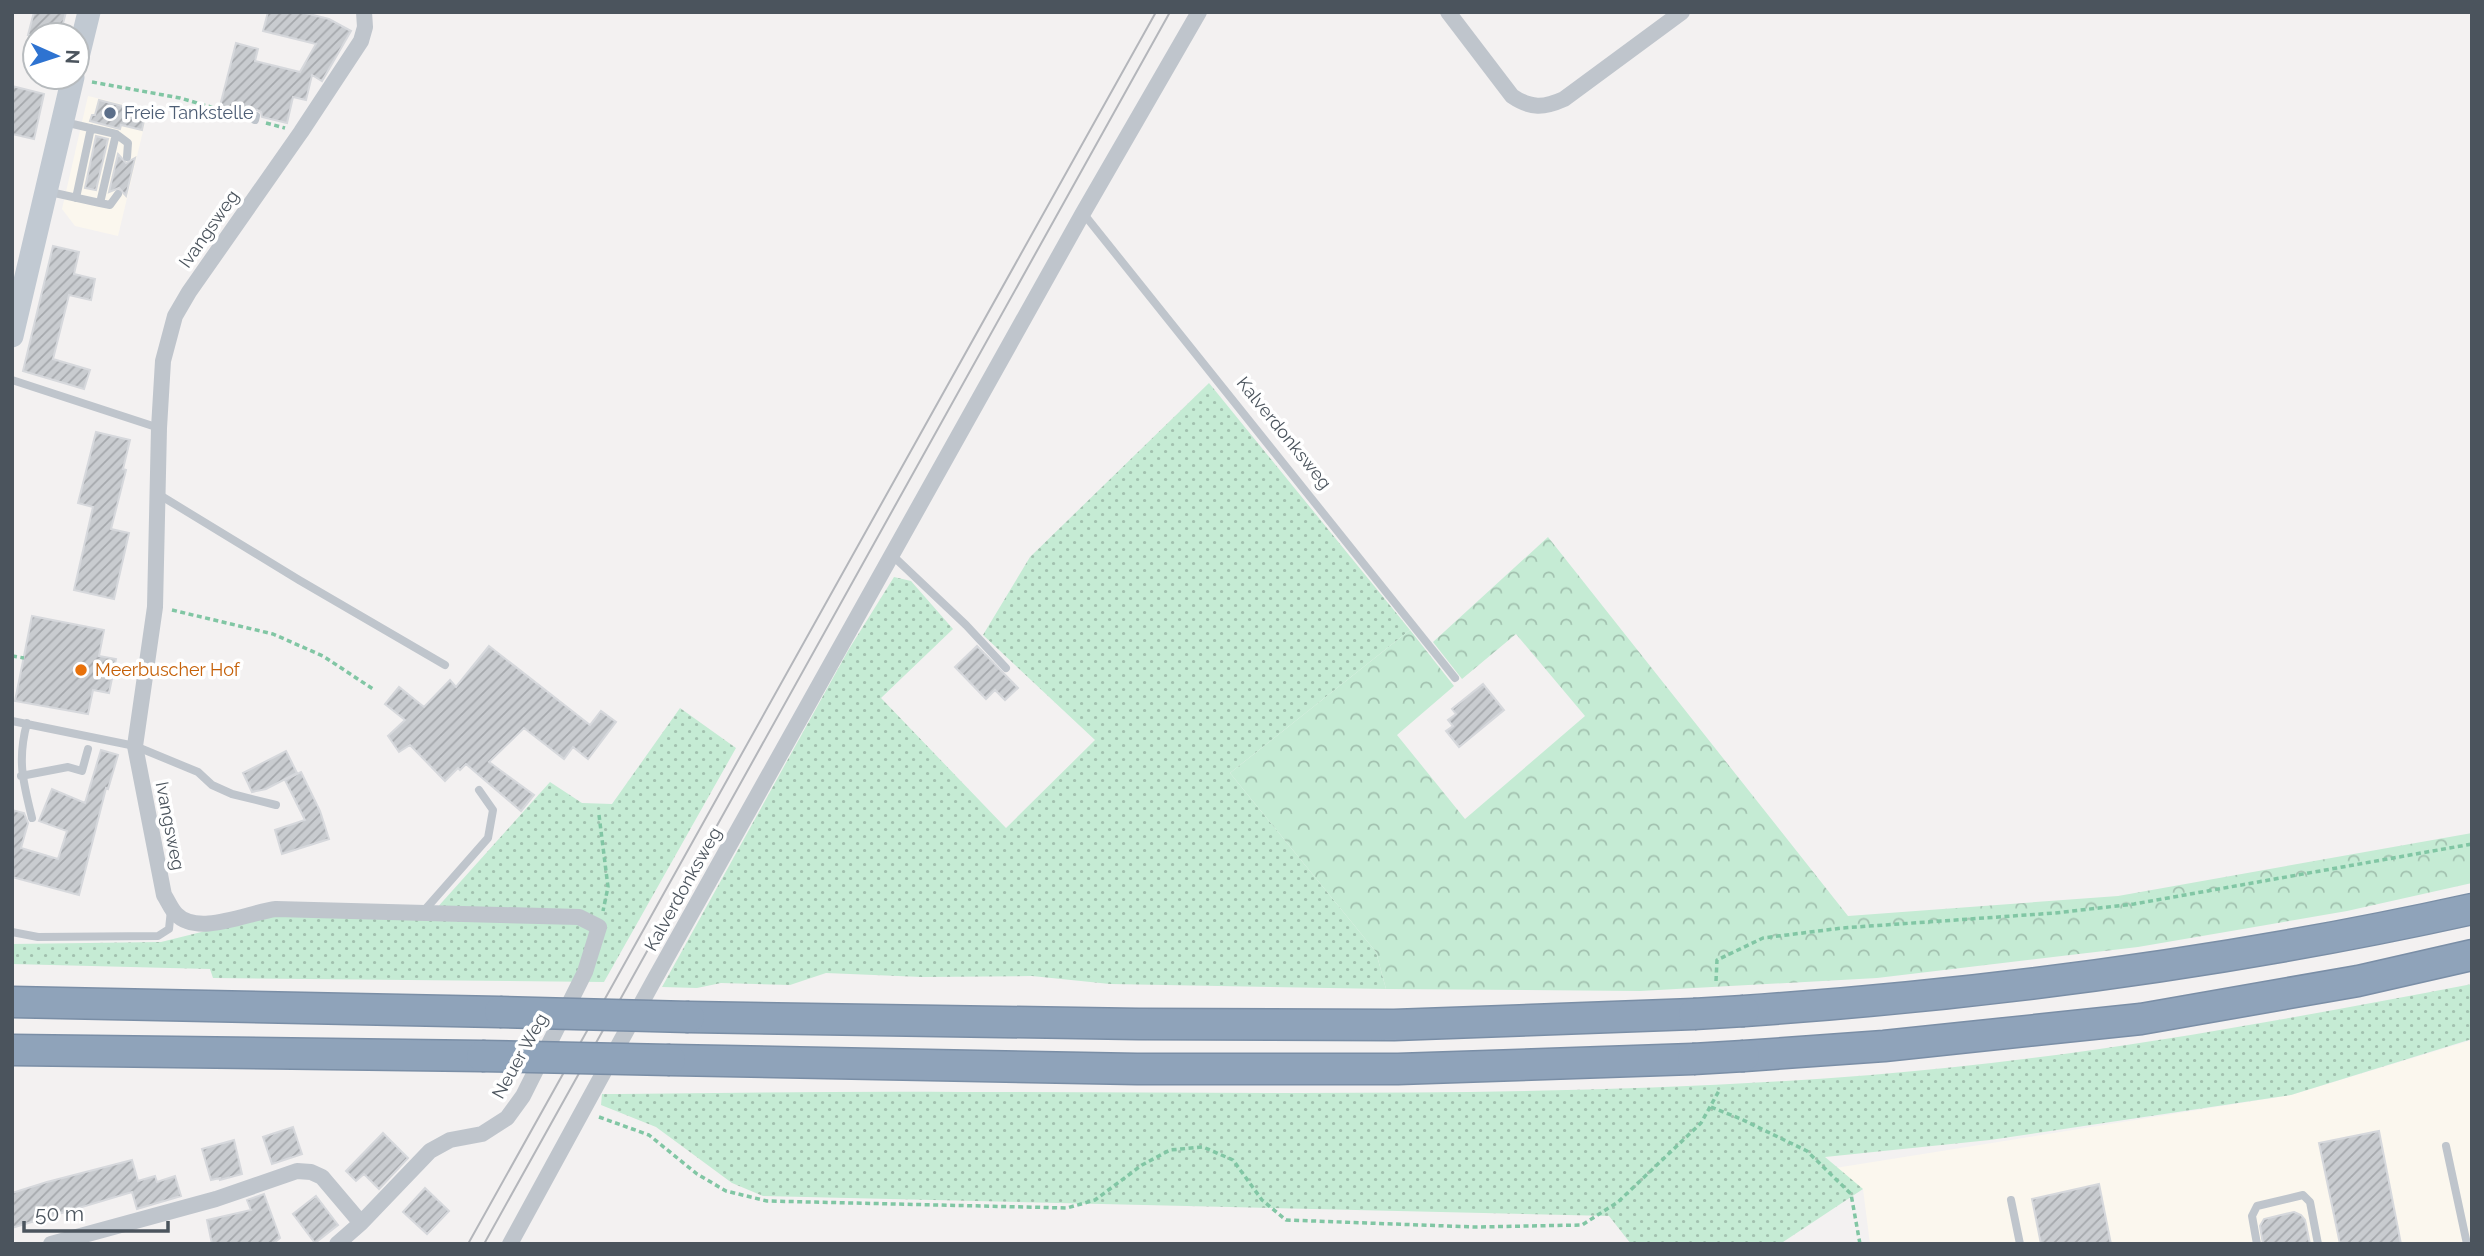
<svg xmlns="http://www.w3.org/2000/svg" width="2484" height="1256" font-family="Raleway,sans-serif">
<defs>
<pattern id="grass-dots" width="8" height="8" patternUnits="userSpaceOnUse" patternTransform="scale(1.75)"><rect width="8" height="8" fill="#c5ebd4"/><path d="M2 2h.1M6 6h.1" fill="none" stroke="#a2c1af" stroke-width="1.8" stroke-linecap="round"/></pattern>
<pattern id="forest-crowns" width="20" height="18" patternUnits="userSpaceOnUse" patternTransform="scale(1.75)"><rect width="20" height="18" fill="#c5ebd4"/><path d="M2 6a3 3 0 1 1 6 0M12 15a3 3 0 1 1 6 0" fill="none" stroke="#a2c1af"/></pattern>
<pattern id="building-hatch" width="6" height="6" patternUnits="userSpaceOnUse" patternTransform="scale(1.75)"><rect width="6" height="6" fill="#c9ccd0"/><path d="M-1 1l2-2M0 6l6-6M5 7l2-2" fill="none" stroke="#a5a8ac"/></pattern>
</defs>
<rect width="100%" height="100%" fill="#f3f1f1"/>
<path fill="#fbf7ee" d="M88,96L148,110L118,236L75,226L62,209Z
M2472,1040V1244H1870L1863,1189L1829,1169L2291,1095Z"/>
<path fill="url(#grass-dots)" d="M1209,383L1410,630L1230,773L1376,952L1386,989L1110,984L1032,976L922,977L826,973L790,985L721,983L697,988L662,987L849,649L894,577L911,581L953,629L881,698L1006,828L1095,740L983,635L1030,557Z
M680,708L736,748L604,982L213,978L210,969L12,964V944L161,942L274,914L426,920L550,782L582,803L612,804Z
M2472,984V1039L2291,1095L1990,1140L1825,1157L1863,1189L1780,1244H1631L1609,1216L763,1196L732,1183L656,1127L601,1105L602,1094H618C733,1093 849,1091 964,1092C1267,1092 1569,1099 1871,1075C2073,1059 2273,1022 2472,984Z"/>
<path fill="url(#forest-crowns)" d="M1548,537L1848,916L2118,896L2472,833V883L2347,911L2138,947L1877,978L1640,991L1386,989L1376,952L1230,773L1410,630L1454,686L1397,735L1465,819L1585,716L1516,634L1462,679L1433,642Z"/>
<path fill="url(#building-hatch)" stroke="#d6d8dc" stroke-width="2" d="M34,12H66L60,35H28Z
M268,12H301L329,19L351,31L322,81L312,75L306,100L293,97L287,123L262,117L261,112L257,110L250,114L220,106L236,43L258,49L255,61L300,72L316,44L263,31Z
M12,86L44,94L34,139L12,134Z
M99,100L146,112L142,130L121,125L120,129L90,121L92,115H95Z
M96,136L108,139L96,190L85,188Z
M118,154L126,163L135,158L126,196L119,188L109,192Z
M53,246L79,252L74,274L95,279L91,300L69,295L53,359L90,370L84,389L23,371Z
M96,432L130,440L123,469L126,470L111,529L129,533L114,599L74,590L93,507L78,503Z
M32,616L104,630L99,656L116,659L109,693L93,690L88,714L15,701Z
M489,646L590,725L601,711L616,722L588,759L573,747L564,759L524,728L489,762L534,795L521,811L466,764L460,770L458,768L445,781L410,745L399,752L388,736L405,720L385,704L399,687L424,707L450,680L456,687Z
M977,646L1018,688L1005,700L995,690L986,699L955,667Z
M1483,684L1504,710L1459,747L1446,731L1453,726L1448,720L1456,714L1452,709Z
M101,750L118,755L108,789L106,788L79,895L12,877V810L24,813L28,823L21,848L58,859L67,831L39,821L52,789L85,803Z
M286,751L297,773L266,789L252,792L243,773Z
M301,772L320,811L329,839L282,854L275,830L305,820L285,780Z
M293,1127L302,1154L272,1164L263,1137Z
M2379,1131L2401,1244H2340L2319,1143Z
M383,1133L408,1158L379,1189L364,1174L356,1181L346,1171Z
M234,1140L242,1174L220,1180V1178L211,1180L202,1149Z
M132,1160L138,1181L155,1176L157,1182L175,1176L181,1196L137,1209L132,1192L12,1228V1193L47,1182Z
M2099,1184L2111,1244H2041L2032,1199Z
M425,1188L449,1211L427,1234L403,1212Z
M264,1194L280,1238L273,1244H212L207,1220L251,1210L247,1200Z
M316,1196L338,1225L315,1243L293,1214Z
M2294,1212L2301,1215L2305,1220L2310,1244H2263L2260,1226L2264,1219Z"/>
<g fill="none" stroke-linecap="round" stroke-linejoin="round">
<defs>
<path id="highway" d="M12,1002L500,1012
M1744,1011C1989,994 2232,962 2472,909
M689,1017L1138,1024L1394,1025L1694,1014
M12,1050L482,1056
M1744,1056L1884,1046L2141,1019L2358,981L2472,955
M670,1060L1137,1069H1398L1693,1059"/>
</defs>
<use href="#highway" stroke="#7a8ea6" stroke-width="33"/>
<path stroke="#81c6a4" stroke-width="3.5" stroke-dasharray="5 3.5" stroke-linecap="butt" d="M92,82L180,98L245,117
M266,123L285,128
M172,610L273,634L323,656L373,689
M12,656L24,658
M599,815L608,887L603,911
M1716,981L1717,960L1763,938L1842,928L2055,913L2134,904L2472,844
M1711,1107L1741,1119L1807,1151L1851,1194L1860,1244
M599,1117L649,1135L697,1174L726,1191L767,1201L1067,1208L1095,1200L1142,1165L1170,1150L1203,1147L1233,1160L1262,1200L1286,1220L1475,1227L1582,1225L1618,1202L1701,1123L1720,1089"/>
<path stroke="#bfc5cc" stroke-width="8" d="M255,120L256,116
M116,134L128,143L127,157
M50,192L100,203L116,134L64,122
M76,198L91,128
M100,203L110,205L118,194
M1083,213L1455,678
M12,380L159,428
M158,494L299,580L445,665
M893,556L966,625L1006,668
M12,721L135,746L198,772L212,785L232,794L276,805
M27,723C17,760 23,782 32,818
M21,776L68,767L82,771L88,749
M422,913L488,838L493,810L479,790
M12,932L38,937L158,936L169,929L171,910
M2446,1146L2467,1244
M2011,1200L2020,1244
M2257,1244L2252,1216L2257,1206L2303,1195L2310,1202L2318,1244"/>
<path stroke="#bfc5cc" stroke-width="16" d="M1448,12L1512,96C1531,109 1544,108 1564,99L1682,12
M51,1244L216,1199L297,1171L311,1172L322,1177L361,1223
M337,1244L361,1223L430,1151L450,1140L482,1134L507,1118L523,1096L585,972L599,927L579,917L276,909C249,912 198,937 176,914C171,909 168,901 164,895L135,746L155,607L159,428L163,361L175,316L189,292L301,132L361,41L365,27L364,12
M510,1244L653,982L1083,213L1199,12"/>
<path stroke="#c1c9d2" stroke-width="23" d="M77,61L89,12
M12,336L73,77"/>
<use href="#highway" stroke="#8fa3ba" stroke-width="30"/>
<path stroke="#b4b6bb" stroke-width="2" d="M468,1244L1156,12
M484,1244L1170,12"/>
<defs>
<path id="highway-bridge" d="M500,1012L689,1017
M1694,1014L1744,1011
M482,1056L670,1060
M1693,1059L1744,1056"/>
</defs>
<use href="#highway-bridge" stroke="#7a8ea6" stroke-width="33" stroke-linecap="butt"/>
<use href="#highway-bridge" stroke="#8fa3ba" stroke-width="30"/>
</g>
<circle fill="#5c6f8a" stroke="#fff" stroke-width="2.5" cx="110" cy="113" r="7"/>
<circle fill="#e8710a" stroke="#fff" stroke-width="2.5" cx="81" cy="670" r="7"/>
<g text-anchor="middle" stroke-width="7" stroke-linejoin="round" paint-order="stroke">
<g font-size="18" fill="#4e5e75" stroke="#fff" text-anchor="start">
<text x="124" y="119">Freie Tankstelle</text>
</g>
<g font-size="18" fill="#4b545d" stroke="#fff">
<text transform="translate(209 229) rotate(-55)" y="6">Ivangsweg</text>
<text transform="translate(1284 433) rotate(51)" y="6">Kalverdonksweg</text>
<text transform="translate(170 826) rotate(79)" y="6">Ivangsweg</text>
<text transform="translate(683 889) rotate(-61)" y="6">Kalverdonksweg</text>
<text transform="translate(520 1056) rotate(-61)" y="6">Neuer Weg</text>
</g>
<g font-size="18" fill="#c56008" stroke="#fff" text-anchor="start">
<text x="95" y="676">Meerbuscher Hof</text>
</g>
</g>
<rect width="2484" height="1256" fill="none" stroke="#4b545d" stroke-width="28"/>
<g transform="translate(56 56) rotate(93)"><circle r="33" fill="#ffffff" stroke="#b7bbbe" stroke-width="2"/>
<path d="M0-5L12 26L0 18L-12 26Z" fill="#2e73d1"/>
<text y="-10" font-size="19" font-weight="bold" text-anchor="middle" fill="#4b545d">N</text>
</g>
<path d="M24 1221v10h144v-10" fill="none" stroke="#4b545d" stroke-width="3.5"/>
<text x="35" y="1221" font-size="21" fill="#4b545d" stroke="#ffffff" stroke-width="5" paint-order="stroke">50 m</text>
</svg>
